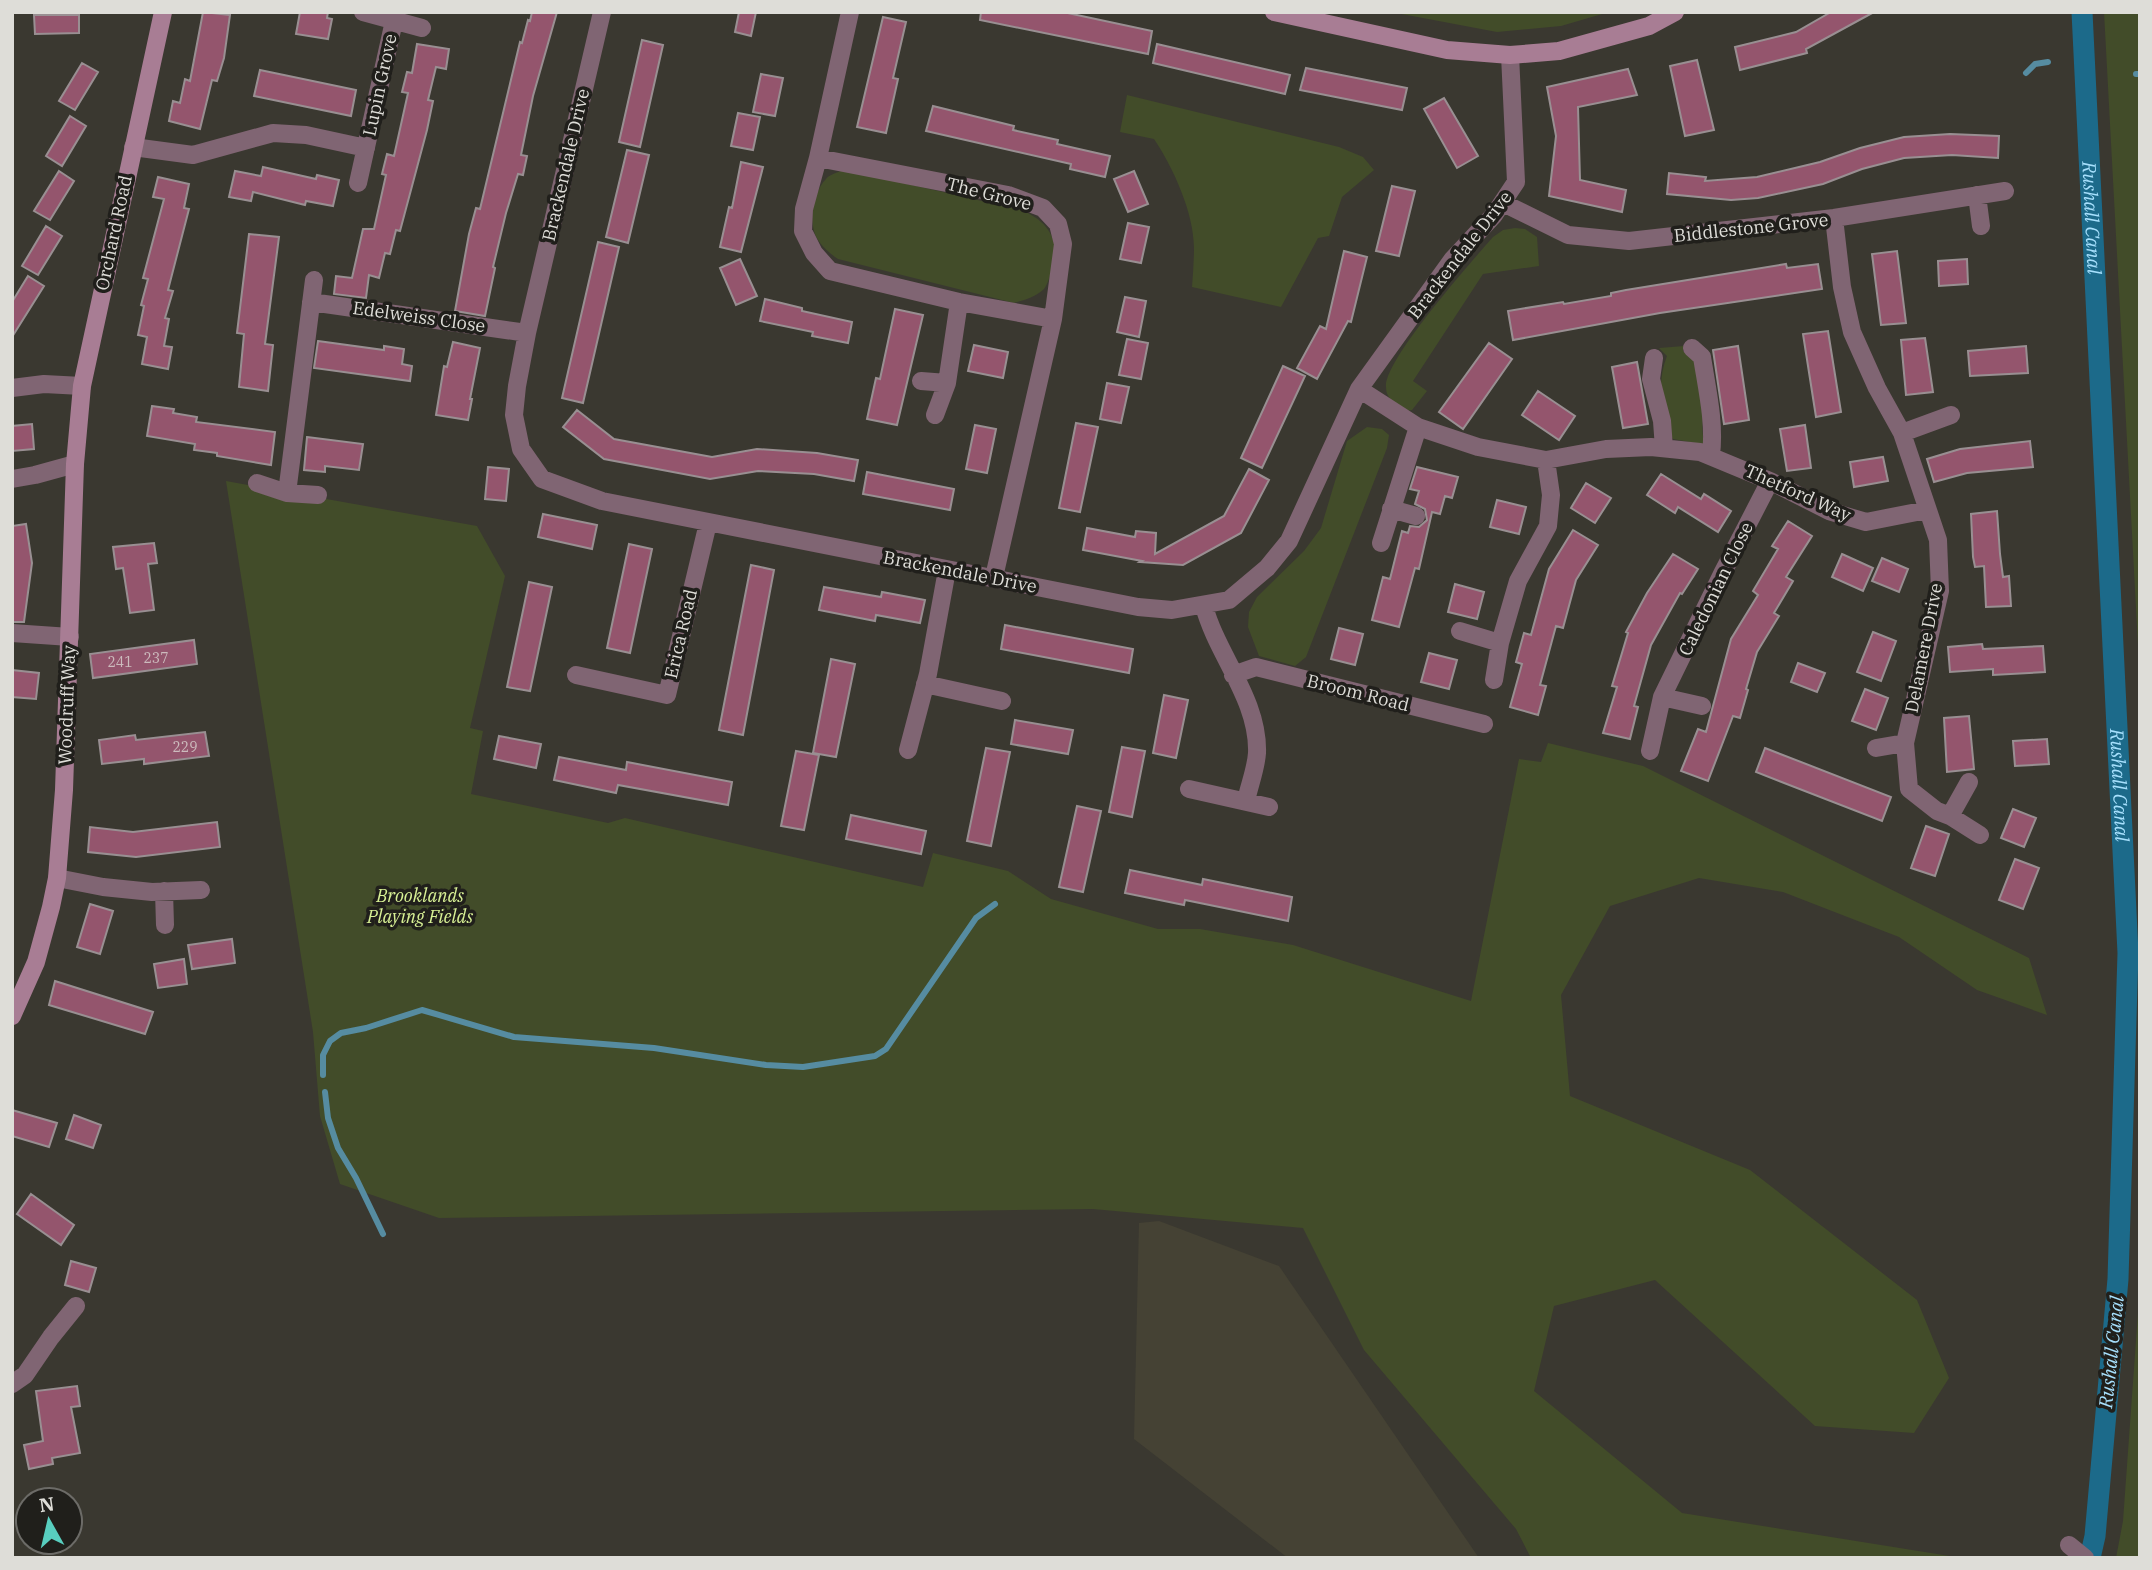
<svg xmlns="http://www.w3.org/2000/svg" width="2152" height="1570" font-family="'IBM Plex Serif',serif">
<rect width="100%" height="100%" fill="#3a3830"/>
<path fill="#454234" d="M1159,1221L1279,1266L1479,1558H1288L1134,1439L1139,1223Z"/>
<path fill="#424c29" d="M1391,12H1609L1561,26L1497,32Z
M2104,12H2140V693L2139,664Z
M1127,95L1339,147L1363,157L1374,170L1342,197L1329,236L1318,238L1281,307L1192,287C1193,274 1194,261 1194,248C1194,213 1173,167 1154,139L1120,132Z
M841,171L855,172L1021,210C1047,220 1062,241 1052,269C1050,275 1048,284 1044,289C1036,297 1024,300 1014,303L838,259C829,253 819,244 815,234C809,218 814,191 826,179C829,175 836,173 841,171Z
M1515,228L1525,229L1537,237L1539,266L1483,274L1413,381L1427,391L1412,410L1406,411C1397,404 1386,400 1386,387C1384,360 1472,261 1493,237L1503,230Z
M1684,346L1683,351L1693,357C1698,374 1702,395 1703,413C1703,425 1700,435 1707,445L1673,439C1659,415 1657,381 1667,356L1659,348Z
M1367,427L1382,429L1389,435L1387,448L1306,657L1295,666L1259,656L1248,627L1249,612L1257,597L1304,551L1321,528L1347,441Z
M226,481L477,526L505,576L470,728L483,731L471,794L608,823L625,818L923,887L933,853L1008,871L1051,899L1158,929H1200L1293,945L1471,1001L1519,759L1541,762L1548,743L1643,766L2029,958L2047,1015L1977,990L1899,937L1783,892L1699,878L1610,906L1561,995L1570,1096L1750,1170L1917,1300L1949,1378L1914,1433L1815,1426L1655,1280L1554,1306L1534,1391L1682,1513L1962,1558H1531L1516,1529L1364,1350L1303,1228L1093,1209L439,1218L340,1184L320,1116L313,1032Z
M2140,1285V1558H2116L2123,1521Z"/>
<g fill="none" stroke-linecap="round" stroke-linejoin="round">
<path stroke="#568ca1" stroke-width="6" d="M2026,73L2035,64L2048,62
M2136,74H2140
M323,1075V1055L330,1041L341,1033L366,1028L422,1010L514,1037L654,1048L766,1065L803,1067L875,1056L886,1049L976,918L995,904
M325,1092L328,1118L338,1148L356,1178L383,1234"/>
<path stroke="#1c6a8a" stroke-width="21" id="s1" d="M2082,12L2128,953L2118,1279L2095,1536L2090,1558"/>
</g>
<path fill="#94556d" stroke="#998f92" stroke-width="2" d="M203,12L230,15L224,58L217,81L212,80L200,129L169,121L173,101L180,103L185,79L190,81Z
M300,12H328L327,18L332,19L328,39L296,34Z
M532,12H557L533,96L521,155L527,156L523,175L518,174L506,213L493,267L495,268L485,316L455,311L469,234L476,208L480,209L520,42L522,43L528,20L530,21Z
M739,12H756L751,36L735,32Z
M981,12H1063L1152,31L1148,54L980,20Z
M1831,12H1874L1806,49L1807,53L1740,70L1735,47L1796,32Z
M34,15H79V33L35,34Z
M883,17L906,22L893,78L898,79L886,133L857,127Z
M642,40L663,45L640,147L619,142Z
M417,44L449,49L446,69L436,67L428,100L433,101L427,130L400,231L396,230L390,254L385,253L379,278L369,275L366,298L334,294L336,276L352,278L363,229H374L386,175L382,174L387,154L394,156L408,93L402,92L407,72L412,73Z
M1157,44L1290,75L1285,94L1153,63Z
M1697,60L1714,130L1685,136L1670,66Z
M82,63L98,72L75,110L59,101Z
M1306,68L1407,88L1402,110L1300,90Z
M1628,69L1637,95L1578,107L1580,180L1626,190L1622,212L1549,196L1556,136L1547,87Z
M260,70L356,90L351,116L254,96Z
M761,74L783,78L775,116L753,112Z
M1444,98L1478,156L1457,168L1424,109Z
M933,106L1014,126L1013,130L1058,140L1057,144L1110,156L1105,177L1070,169L1071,164L926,131Z
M738,113L760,117L753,150L731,146Z
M70,116L86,126L62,166L46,156Z
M1950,134L1999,136L1998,158L1952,155L1904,158L1862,169L1823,184L1758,198L1731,200L1667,194L1669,173L1706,177L1705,181L1757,177L1820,162L1860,148L1904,137Z
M627,150L649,155L628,243L606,237Z
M741,162L763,167L741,252L720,247L729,207L732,208Z
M263,167L316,179L317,175L339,180L333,206L306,201L305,205L253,192L251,201L229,197L235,171L261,176Z
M59,171L74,181L50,220L34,211Z
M1134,171L1148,204L1128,212L1114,179Z
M158,177L189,184L184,208L189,209L168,290L173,291L165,318L169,319L164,346L172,347L168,369L142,364L147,337L138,335L144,306L141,305L148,279L143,278L164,199L153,197Z
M1392,186L1415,191L1399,256L1376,251Z
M1128,223L1149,227L1141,263L1120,259Z
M46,226L62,236L38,275L22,266Z
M249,234L279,237L265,344L273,345L268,391L239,387L244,334L237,333Z
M598,242L619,247L583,403L562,398Z
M1344,251L1367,257L1351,322L1348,321L1317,379L1297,368L1320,326L1326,329Z
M1897,251L1906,323L1881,325L1872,254Z
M740,259L757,296L736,305L720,268Z
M1967,259L1968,284L1939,286L1938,261Z
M1786,264L1787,268L1818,264L1822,289L1660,313L1513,340L1508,311L1563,302L1564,304L1611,296V293L1626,290Z
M28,276L44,286L12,337V302Z
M1125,297L1146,301L1139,337L1117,332Z
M765,299L802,308V311L852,322L848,343L812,336L813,332L760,321Z
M895,309L923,315L897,425L867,419L876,378L880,379Z
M1828,331L1841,412L1816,417L1803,334Z
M1925,338L1933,392L1906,395L1901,340Z
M1127,339L1148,343L1141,379L1119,375Z
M318,341L384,350V346L404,349L402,364L412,366L410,381L314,368Z
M453,342L480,348L470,399H472L468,420L436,415L444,366L447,367Z
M1489,343L1512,359L1463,429L1439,412Z
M974,345L1008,352L1003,378L968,371Z
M1738,346L1749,420L1724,424L1713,350Z
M2026,346L2028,373L1970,376L1968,351Z
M1637,362L1648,424L1623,428L1612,367Z
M1283,366L1305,376L1262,468L1241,458Z
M1107,383L1129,387L1121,423L1100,419Z
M1538,391L1575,416L1559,440L1522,415Z
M152,406L174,409L173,413L197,417L196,422L275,432L271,465L217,456V453L194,450L195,444L147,436Z
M577,410L614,439L712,457L757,449L817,453L858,460L854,481L814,474L758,471L710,479L604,459L563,427Z
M1076,423L1098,427L1080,512L1059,508Z
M32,424L34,449L12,451V426Z
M975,425L996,429L987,473L966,469Z
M1805,425L1811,468L1787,471L1780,429Z
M307,437L363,444L359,470L325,466V472L304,470Z
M2030,441L2033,467L1967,473L1934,482L1927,459L1960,449Z
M1883,457L1888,481L1854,487L1850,462Z
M488,467L509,469L506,501L485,499Z
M1417,467L1458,477L1452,498L1445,496L1440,514L1432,512L1419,569L1415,568L1399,627L1372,620L1383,577L1390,579L1402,531L1408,533L1410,526L1419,527L1427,520L1425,509L1415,504L1419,491L1410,489Z
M1249,469L1269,480L1241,533L1183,565L1140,562L1142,561L1083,550L1087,528L1135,537L1136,531L1156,533L1155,554L1224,516Z
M867,472L954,489L950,510L863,494Z
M1661,474L1701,499L1704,494L1731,511L1718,532L1678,507L1675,513L1647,495Z
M1586,483L1611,498L1595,523L1571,508Z
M1497,500L1526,507L1519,534L1490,527Z
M1997,511L2000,554L2003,577L2009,576L2011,606L1986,607L1984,566L1975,567L1973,557L1971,514Z
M543,514L597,525L592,549L538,537Z
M1788,521L1812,536L1786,577L1793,581L1774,613L1779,616L1757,652L1746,689L1748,690L1740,718L1733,716L1708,781L1681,771L1698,729L1706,732L1731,639L1758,595L1753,591L1778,549L1772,546Z
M26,524L32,563L24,622H12V526Z
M1573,530L1598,545L1576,580L1563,628L1556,626L1540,685L1546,686L1538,715L1510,707L1522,664L1516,662L1524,633L1531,635L1549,569Z
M154,543L157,563L148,564L154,610L130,613L123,568L116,569L113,547Z
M629,544L652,549L630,653L607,648Z
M1673,554L1698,569L1682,594L1680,593L1651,645L1634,706L1638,707L1630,739L1603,733L1617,687L1612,686L1628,633L1626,632L1647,593Z
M1842,554L1873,568L1863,591L1832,577Z
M1882,558L1908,569L1899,592L1872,581Z
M751,565L774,570L743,735L719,730Z
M529,582L552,587L530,691L507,687Z
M1455,584L1484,592L1477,619L1448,612Z
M824,587L881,597L882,592L925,600L920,623L876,615L875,621L819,610Z
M1005,625L1133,649L1129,673L1001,649Z
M1339,628L1363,634L1355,665L1331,659Z
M1873,632L1896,641L1881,681L1857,672Z
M194,640L197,664L93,678L90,654Z
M1982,644L1983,649L2043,646L2045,672L1993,675V669L1950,672L1948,647Z
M1429,653L1457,660L1449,689L1421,682Z
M831,659L855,664L836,757L813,753Z
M1798,663L1825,673L1817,692L1791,682Z
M12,670L39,673L36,699L12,697Z
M1865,689L1888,698L1876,730L1852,721Z
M1164,695L1188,700L1176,758L1153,753Z
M1969,716L1974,769L1947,772L1944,718Z
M1015,720L1073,730L1068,754L1011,744Z
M205,732L209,756L144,764V759L102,764L99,740L135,735L136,740Z
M499,736L541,744L536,768L494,759Z
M2047,739L2049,764L2015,766L2013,741Z
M1122,747L1145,751L1132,817L1109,812Z
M986,748L1010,752L991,846L967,841Z
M1765,748L1891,797L1882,821L1756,772Z
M796,751L819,755L804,830L781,826Z
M559,757L626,770L627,762L732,782L728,805L618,785L616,793L554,780Z
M1077,806L1101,811L1083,892L1059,887Z
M2013,809L2036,818L2024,847L2001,838Z
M851,815L926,831L921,854L846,839Z
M217,822L220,847L136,857L88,852L90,827L133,832Z
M1926,826L1949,834L1935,876L1911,868Z
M2015,859L2039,868L2023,909L1999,900Z
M1130,870L1202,885L1203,879L1292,897L1288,921L1185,900L1184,905L1125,893Z
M90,904L113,911L100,954L77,947Z
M232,939L235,963L192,969L188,945Z
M184,959L187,984L158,988L154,964Z
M55,981L153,1012L145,1034L49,1005Z
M12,1110L57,1123L49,1147L12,1136Z
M74,1115L101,1125L93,1148L66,1139Z
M31,1194L74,1225L61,1245L17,1214Z
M71,1261L96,1268L89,1292L65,1285Z
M77,1386L80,1406L71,1407L80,1453L52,1458L53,1464L29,1469L24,1445L43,1441L36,1391Z"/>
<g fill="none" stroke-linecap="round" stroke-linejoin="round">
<path stroke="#806573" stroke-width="18" d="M363,12L422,28
M602,12L527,333L517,386L514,415L521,449L542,479L602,501L1138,607L1172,610L1229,600L1267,568L1289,541L1359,389L1452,260L1494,215L1516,182L1510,55
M850,12L818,158L804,209L803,231L814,253L830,271L959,302L1053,319
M133,147L193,155L273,133L306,135L366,148
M818,158L1008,195L1043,208L1058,224L1063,244L1053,319L994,577
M358,183L394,21
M1977,195L1981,226
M1503,203L1568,235L1629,241L1834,218L2005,191
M1834,218L1842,287L1852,332L1877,388L1902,433L1938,540L1940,591L1905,743L1909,789L1937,811L1950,816L1980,835
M311,302L527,333
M1692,348L1702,357C1707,389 1715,423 1711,455
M1654,358L1651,379L1662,421L1664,448
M921,381L947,383
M12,388L44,384L82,386
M1359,389L1418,427L1478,447L1546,460L1606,449L1651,447L1700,452L1770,481L1829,511L1866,522L1927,510
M935,415L947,383L959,302
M1902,433L1951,415
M12,479L35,475L75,464
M257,483L287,493L318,495
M287,493L314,280
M1391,509L1416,516
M1381,543L1418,427
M1204,606C1217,655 1259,700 1257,753C1256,769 1249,786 1246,801
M1460,631L1500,643
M12,633L70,637
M576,675L667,695L708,523
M1233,675L1256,667L1484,724
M1494,680L1500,643L1518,581L1548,526L1551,495L1546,460
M925,684L1002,701
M1662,697L1702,706
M1876,748L1905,743
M908,750L928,674L947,570
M1650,751L1662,697L1722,574L1770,481
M1189,789L1269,807
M1950,816L1969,782
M57,878L103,887L152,892L201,890
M164,891L165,925
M12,1384L25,1375L51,1337L76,1306
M2069,1545L2085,1558"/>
<path stroke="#a87d94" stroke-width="18" d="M1274,12L1447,50L1510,55L1559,51L1649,26L1675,12
M12,1016L36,962L51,907L57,878L64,790L75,464L82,386L163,12"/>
</g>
<g text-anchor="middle" stroke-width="7" stroke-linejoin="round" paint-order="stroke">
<g font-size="14" fill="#ccbbbd">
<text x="156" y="663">237</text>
<text x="120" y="667">241</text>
<text x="185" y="752">229</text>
</g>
<g font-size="18" fill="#deddd8" stroke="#201f1b">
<text transform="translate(380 85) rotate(-78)" y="6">Lupin Grove</text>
<text transform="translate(566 165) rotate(-77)" y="6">Brackendale Drive</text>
<text transform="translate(989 194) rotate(14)" y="6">The Grove</text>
<text transform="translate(1751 228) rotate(-6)" y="6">Biddlestone Grove</text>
<text transform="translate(114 233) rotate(-78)" y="6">Orchard Road</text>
<text transform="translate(1460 255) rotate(-52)" y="6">Brackendale Drive</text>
<text transform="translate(419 317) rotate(8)" y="6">Edelweiss Close</text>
<text transform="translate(1798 493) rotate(24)" y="6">Thetford Way</text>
<text transform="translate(960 572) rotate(11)" y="6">Brackendale Drive</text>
<text transform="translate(1716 589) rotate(-64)" y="6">Caledonian Close</text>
<text transform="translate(681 634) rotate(-77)" y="6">Erica Road</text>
<text transform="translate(1924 648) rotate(-79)" y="6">Delamere Drive</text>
<text transform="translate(1358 693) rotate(14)" y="6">Broom Road</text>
<text transform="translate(67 705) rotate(-88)" y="6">Woodruff Way</text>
</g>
<g font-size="18" font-style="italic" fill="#d8f195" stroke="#201f1b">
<text x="420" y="902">Brooklands<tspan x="420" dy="21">Playing Fields</tspan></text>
</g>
<g font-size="19" font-style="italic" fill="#a7e0fd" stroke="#201f1b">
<text dy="7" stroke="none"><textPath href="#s1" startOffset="206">Rushall Canal</textPath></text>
<text dy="7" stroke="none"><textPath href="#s1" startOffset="774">Rushall Canal</textPath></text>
<text transform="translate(2111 1352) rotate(-84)" y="7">Rushall Canal</text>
</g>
</g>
<rect width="2152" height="1570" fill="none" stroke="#deddd8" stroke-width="28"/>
<g transform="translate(49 1521) rotate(352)"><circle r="33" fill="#201f1b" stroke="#6c6b67" stroke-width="2"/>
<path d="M0-5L12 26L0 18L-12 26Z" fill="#58cebf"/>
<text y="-10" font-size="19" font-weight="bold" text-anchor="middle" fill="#deddd8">N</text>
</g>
</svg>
